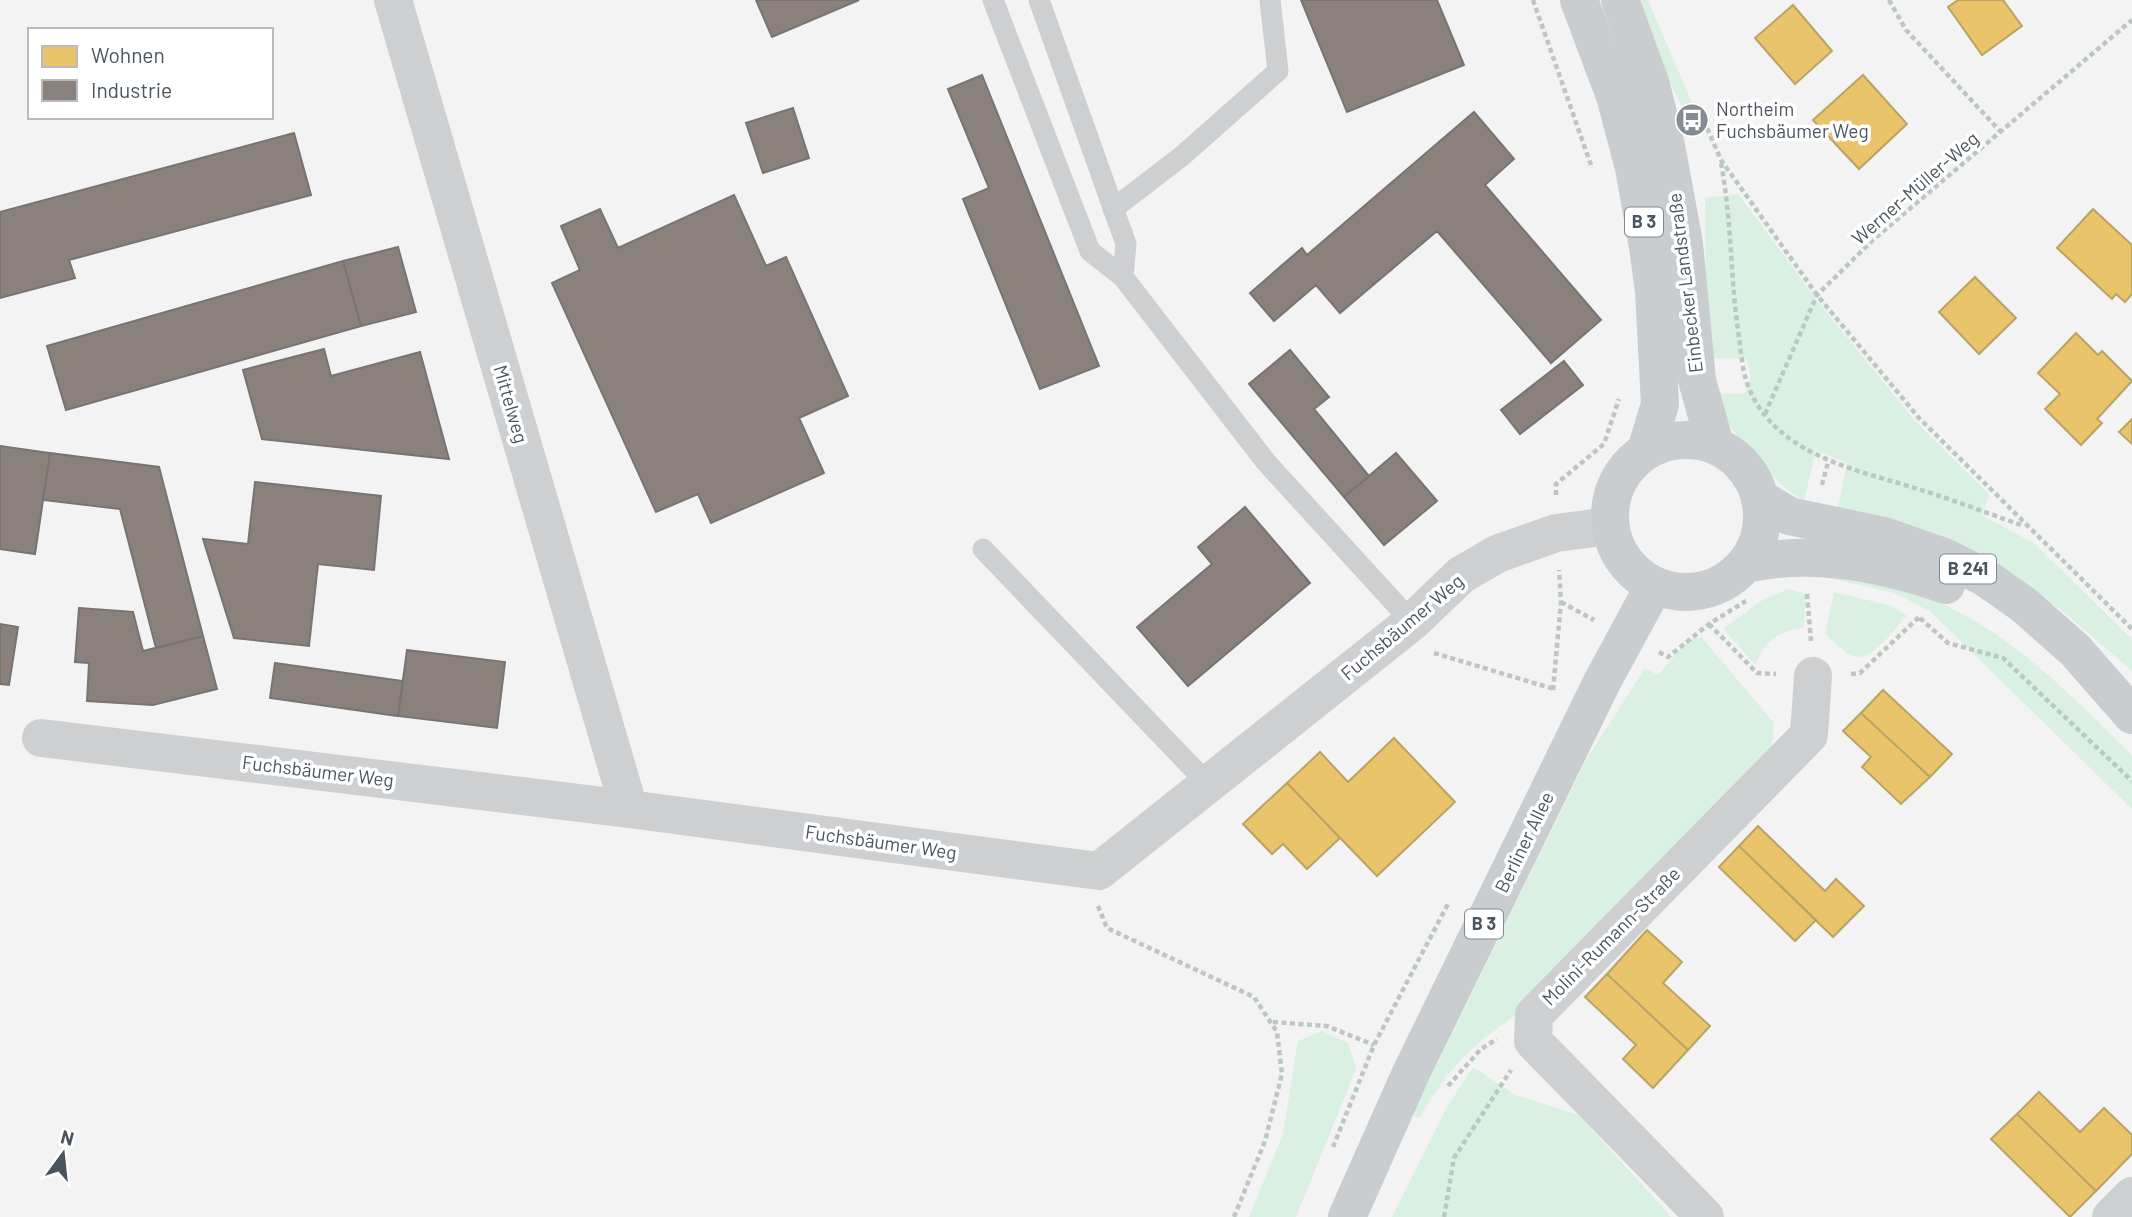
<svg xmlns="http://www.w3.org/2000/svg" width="2132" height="1217" font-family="Barlow,sans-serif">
<rect width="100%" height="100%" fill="#f3f3f3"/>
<path fill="#daf0e3" d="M1632,0H1648L1696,113L1687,118Z
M1738,194L1820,304L1914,420L1989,494L1982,515L2035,544L2132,639V671L2066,614L2017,577L1837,513L1847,463L1816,450L1804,501C1769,480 1728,431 1712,393L1744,394L1751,379L1747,359L1706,358L1705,198Z
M1826,572C1866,582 1908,588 1945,605C2018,639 2075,700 2132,755V809L1931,612L1895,593L1825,577Z
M1788,589L1806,594L1804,628C1778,630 1765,642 1755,664L1723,629L1764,599Z
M1834,592L1892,606L1907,616C1894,629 1871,665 1851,655C1842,651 1833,640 1825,634Z
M1694,638H1702L1774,723L1772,744L1767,754L1522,1011C1471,1046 1450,1065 1419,1119L1412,1115L1586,760L1645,668L1658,675L1686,642Z
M1322,1031L1348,1043L1356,1069L1296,1217H1249L1283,1134L1298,1041Z
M1473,1067L1515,1095L1579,1115L1671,1217H1392L1447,1107Z"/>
<path fill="#e9c46a" stroke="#baa367" stroke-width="2" d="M1958,0H2003L2022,26L1982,55L1948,7Z
M1793,5L1832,51L1795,84L1755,38Z
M1863,75L1907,124L1859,169L1813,120Z
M2093,209L2132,245V294L2125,302L2116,294L2112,299L2057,248Z
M1975,277L2016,318L1979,354L1939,312Z
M2076,333L2098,355L2102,351L2132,381L2097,419L2102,423L2081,445L2045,409L2060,394L2038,373Z
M2132,419V444L2119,432Z
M1883,690L1952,754L1930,777L1861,713Z
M1861,713L1930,777L1901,804L1862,767L1871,757L1843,731Z
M1394,738L1455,802L1377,876L1287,783L1320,752L1348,782Z
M1287,783L1340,838L1307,869L1283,844L1272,854L1243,824Z
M1758,826L1825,891L1836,879L1864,906L1833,937L1739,846Z
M1739,846L1816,920L1795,941L1719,867Z
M1647,930L1682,962L1663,983L1710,1026L1688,1050L1607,974Z
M1607,974L1688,1050L1653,1088L1623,1059L1636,1045L1585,997Z
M2039,1092L2080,1132L2104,1108L2132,1135V1154L2096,1191L2017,1114Z
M2017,1114L2096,1191L2070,1217L1991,1139Z"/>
<path fill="#8a817c" stroke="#777473" stroke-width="2" d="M756,0H859L772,37Z
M1301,0H1437L1464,65L1347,112Z
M982,75L1099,366L1040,389L963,199L989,188L948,89Z
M793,108L809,158L763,173L746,123Z
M1474,112L1514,159L1485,185L1601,320L1551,363L1437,231L1340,313L1316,285L1274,321L1250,293L1302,248L1307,255Z
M294,133L311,195L69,260L75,278L0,298V212Z
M734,195L766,266L786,257L848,396L799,418L824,473L711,523L698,494L656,512L552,283L580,270L561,226L600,209L618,248Z
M398,247L416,312L361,326L343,261Z
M343,261L361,326L66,410L47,346Z
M324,349L331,376L420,352L449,459L262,439L243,370Z
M1290,350L1329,397L1314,409L1369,476L1344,497L1249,384Z
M1564,361L1583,385L1520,434L1501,410Z
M0,446L50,453L35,554L0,549Z
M50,453L159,467L203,636L156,648L120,509L43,500Z
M1396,453L1437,501L1384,545L1344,497Z
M255,482L381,496L374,570L318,564L309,646L234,638L203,539L248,544Z
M1245,507L1310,583L1188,686L1137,627L1212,564L1198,547Z
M79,608L133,612L143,651L203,636L217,689L153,705L87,701L89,663L75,662Z
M0,624L18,627L9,685L0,684Z
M407,650L505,662L497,728L398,716Z
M275,663L403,681L398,716L270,698Z"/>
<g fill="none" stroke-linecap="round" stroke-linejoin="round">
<path stroke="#bcc6c3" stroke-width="4.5" stroke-dasharray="5 3.5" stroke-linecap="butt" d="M1533,0L1592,168
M1889,0L1906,30L2001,132
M1697,105L1721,160L1817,295L1919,418L2132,629
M1721,163C1732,221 1730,279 1739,337C1741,351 1742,367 1746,380C1770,454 1854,469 1918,489C1954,500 1989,514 2024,526
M1765,414L1817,295L1873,240L2132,20
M1822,485L1828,462
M1556,495V484L1604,444L1619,399
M1807,594L1811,641
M1561,602L1594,620
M1920,618L1948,643L2003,658L2132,781
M1709,624L1757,673L1776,674
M1659,652L1668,657L1709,624L1746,601
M1434,653L1554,689
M1851,674L1860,673L1919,617
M1553,690L1561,602L1559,570
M1098,906L1107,928L1254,997L1277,1032L1282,1074L1265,1141L1234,1217
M1273,1022L1327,1026L1374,1045
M1448,1086L1481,1049L1497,1039
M1333,1147L1374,1045L1449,902
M1444,1217L1454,1158L1511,1070"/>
<path stroke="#cdcfd1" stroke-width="21" d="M993,0L1090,251L1123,277L1266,462L1412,622
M1039,0L1126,244L1123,277
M1113,209L1182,156L1278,71L1270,0
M983,549L1208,784"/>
<path stroke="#cdcfd1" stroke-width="38" d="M393,0L629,809
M41,738L629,809L1099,871L1412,622L1461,575L1497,554L1556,533L1610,526
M1705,1217L1533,1041L1534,1015L1809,735L1813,676
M2111,1217L2132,1196"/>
<path stroke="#c9cdcf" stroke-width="38" d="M1579,0L1615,96L1634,168L1648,247L1654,291L1660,404L1646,451
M1620,0L1651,85L1666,146L1684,243L1697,380L1715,445
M1610 516a76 76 0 1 1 152 0a76 76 0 1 1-152 0Z
M1761,499L1789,516L1884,536L1944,557L1984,577L2024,605L2075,650L2132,715
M1746,564C1813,549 1882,563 1946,585
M1347,1217L1411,1073L1602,682L1654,586"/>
</g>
<defs>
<symbol id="bus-disc" viewBox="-11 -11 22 22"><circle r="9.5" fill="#868c93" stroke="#fff"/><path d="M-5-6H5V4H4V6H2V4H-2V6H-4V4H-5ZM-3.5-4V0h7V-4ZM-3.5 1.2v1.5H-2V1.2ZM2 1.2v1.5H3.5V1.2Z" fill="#fff"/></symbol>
</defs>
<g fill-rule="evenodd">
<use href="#bus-disc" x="1673" y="101" width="38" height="38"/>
</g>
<g text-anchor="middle" stroke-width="7" stroke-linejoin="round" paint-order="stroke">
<g fill="#fff" stroke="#81888f" stroke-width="2">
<rect x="1625" y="207.5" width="38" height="29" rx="5"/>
<rect x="1940" y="554.5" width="56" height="29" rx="5"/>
<rect x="1465" y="909.5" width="38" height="29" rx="5"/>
</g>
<g font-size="18" font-weight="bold" fill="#4b555f">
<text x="1644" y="228">B 3</text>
<text x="1968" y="575">B 241</text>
<text x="1484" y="930">B 3</text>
</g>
<g font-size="19" fill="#4b555f" stroke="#fff" text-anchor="start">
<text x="1716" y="116">Northeim<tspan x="1716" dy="22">Fuchsbäumer Weg</tspan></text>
</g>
<g font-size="19" fill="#4b555f" stroke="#fff">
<text transform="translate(1915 188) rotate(-41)" y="7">Werner-Müller-Weg</text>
<text transform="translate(1685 283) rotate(-97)" y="7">Einbecker Landstraße</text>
<text transform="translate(511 404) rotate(74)" y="7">Mittelweg</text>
<text transform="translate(1402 627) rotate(-40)" y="7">Fuchsbäumer Weg</text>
<text transform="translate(318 771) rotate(7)" y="7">Fuchsbäumer Weg</text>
<text transform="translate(881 842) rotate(8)" y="7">Fuchsbäumer Weg</text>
<text transform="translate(1524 842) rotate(-64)" y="7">Berliner Allee</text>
<text transform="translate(1611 936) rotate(-45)" y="7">Molini-Rumann-Straße</text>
</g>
</g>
<rect x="28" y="28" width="245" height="91" fill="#ffffff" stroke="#b7bbbf" stroke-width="2"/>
<rect x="42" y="46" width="35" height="21" fill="#e9c46a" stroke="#b7bbbf" stroke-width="2"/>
<text x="91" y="63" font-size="21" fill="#4b555f">Wohnen</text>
<rect x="42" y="80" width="35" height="21" fill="#8a817c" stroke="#b7bbbf" stroke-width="2"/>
<text x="91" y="98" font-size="21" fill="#4b555f">Industrie</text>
<g transform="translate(63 1154) rotate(15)" stroke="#ffffff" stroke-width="5" paint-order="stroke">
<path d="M0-5L12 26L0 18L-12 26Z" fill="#4b555f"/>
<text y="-10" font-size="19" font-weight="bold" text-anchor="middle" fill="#4b555f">N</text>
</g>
</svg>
